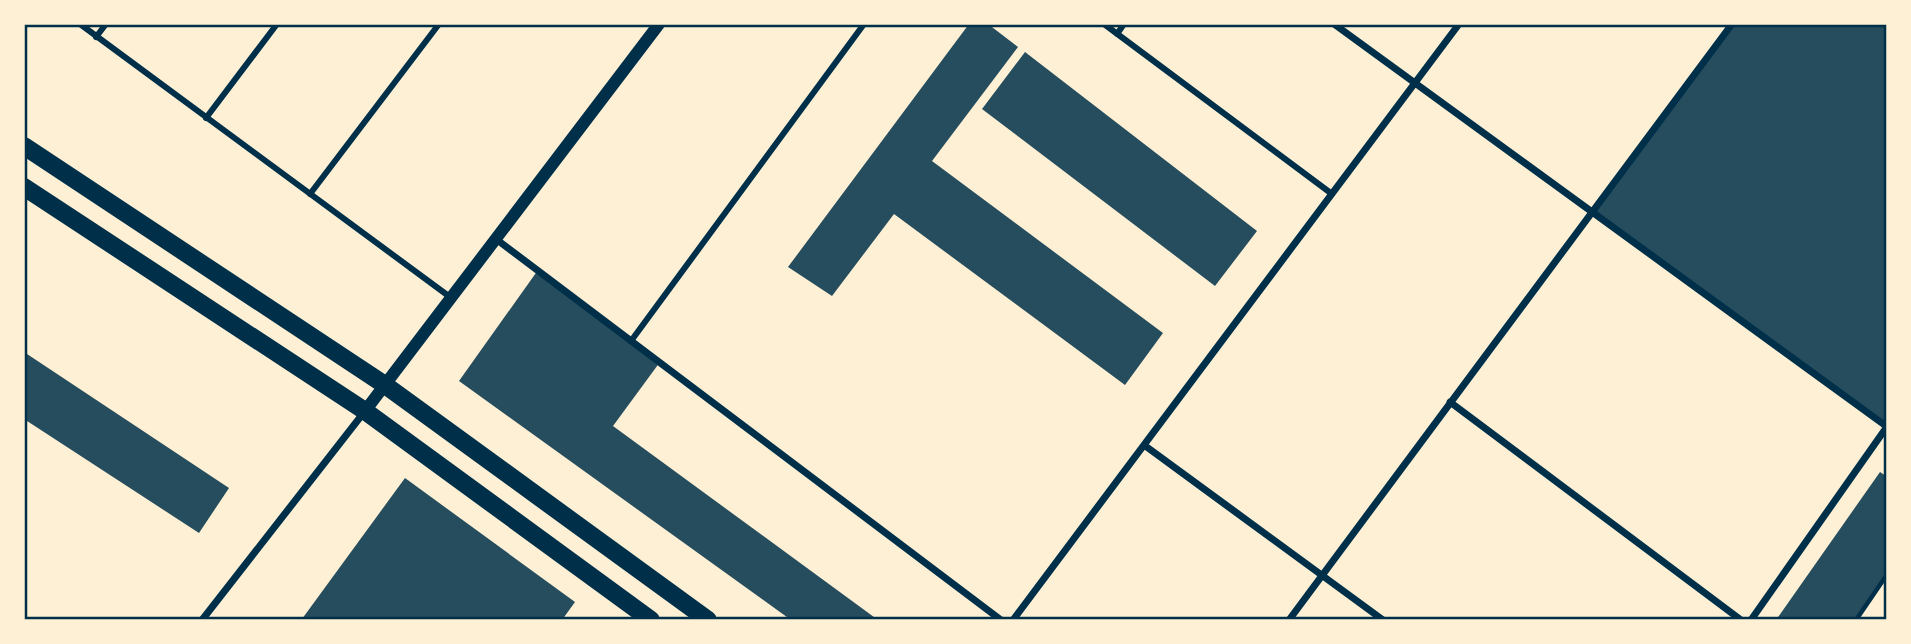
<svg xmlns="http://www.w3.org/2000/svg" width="1911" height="644" font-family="Rubik,sans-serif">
<rect width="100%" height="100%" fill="#fdf0d5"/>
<path fill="#264d5e" d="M969,24H988L1018,47L932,161L1163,333L1125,385L894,214L832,296L788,267Z
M1732,24H1886V426L1591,211Z
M1025,52L1257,231L1215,286L982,109Z
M538,270L660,362L613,426L878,620H791L459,381Z
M24,352L229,488L199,533L24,419Z
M1880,472L1886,476V576L1856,620H1776Z
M405,478L575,602L562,620L302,619Z"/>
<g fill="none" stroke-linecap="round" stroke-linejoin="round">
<path stroke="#003049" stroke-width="4.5" d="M1856,620L1886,576"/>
<path stroke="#003049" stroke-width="6" d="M80,24L450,297
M1104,24L1332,194
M1117,34L1124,24
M96,37L106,24
M206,118L277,24
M310,194L439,24
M631,341L864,24"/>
<path stroke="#003049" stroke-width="7" d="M1334,24L1886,426
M496,239L1001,620
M1450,402L1741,620
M1144,445L1383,620
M202,620L365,411
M1013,620L1459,24
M1289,620L1732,24
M1751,620L1886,428"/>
<path stroke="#003049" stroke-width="12" d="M365,411L659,24"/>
<path stroke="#003049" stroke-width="18" d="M24,146L385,385L708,620
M24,187L365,411L651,620"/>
</g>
<rect width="1911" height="644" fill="none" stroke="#fdf0d5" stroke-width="52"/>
<rect x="26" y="26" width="1859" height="592" fill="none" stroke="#003049" stroke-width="2.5"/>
</svg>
